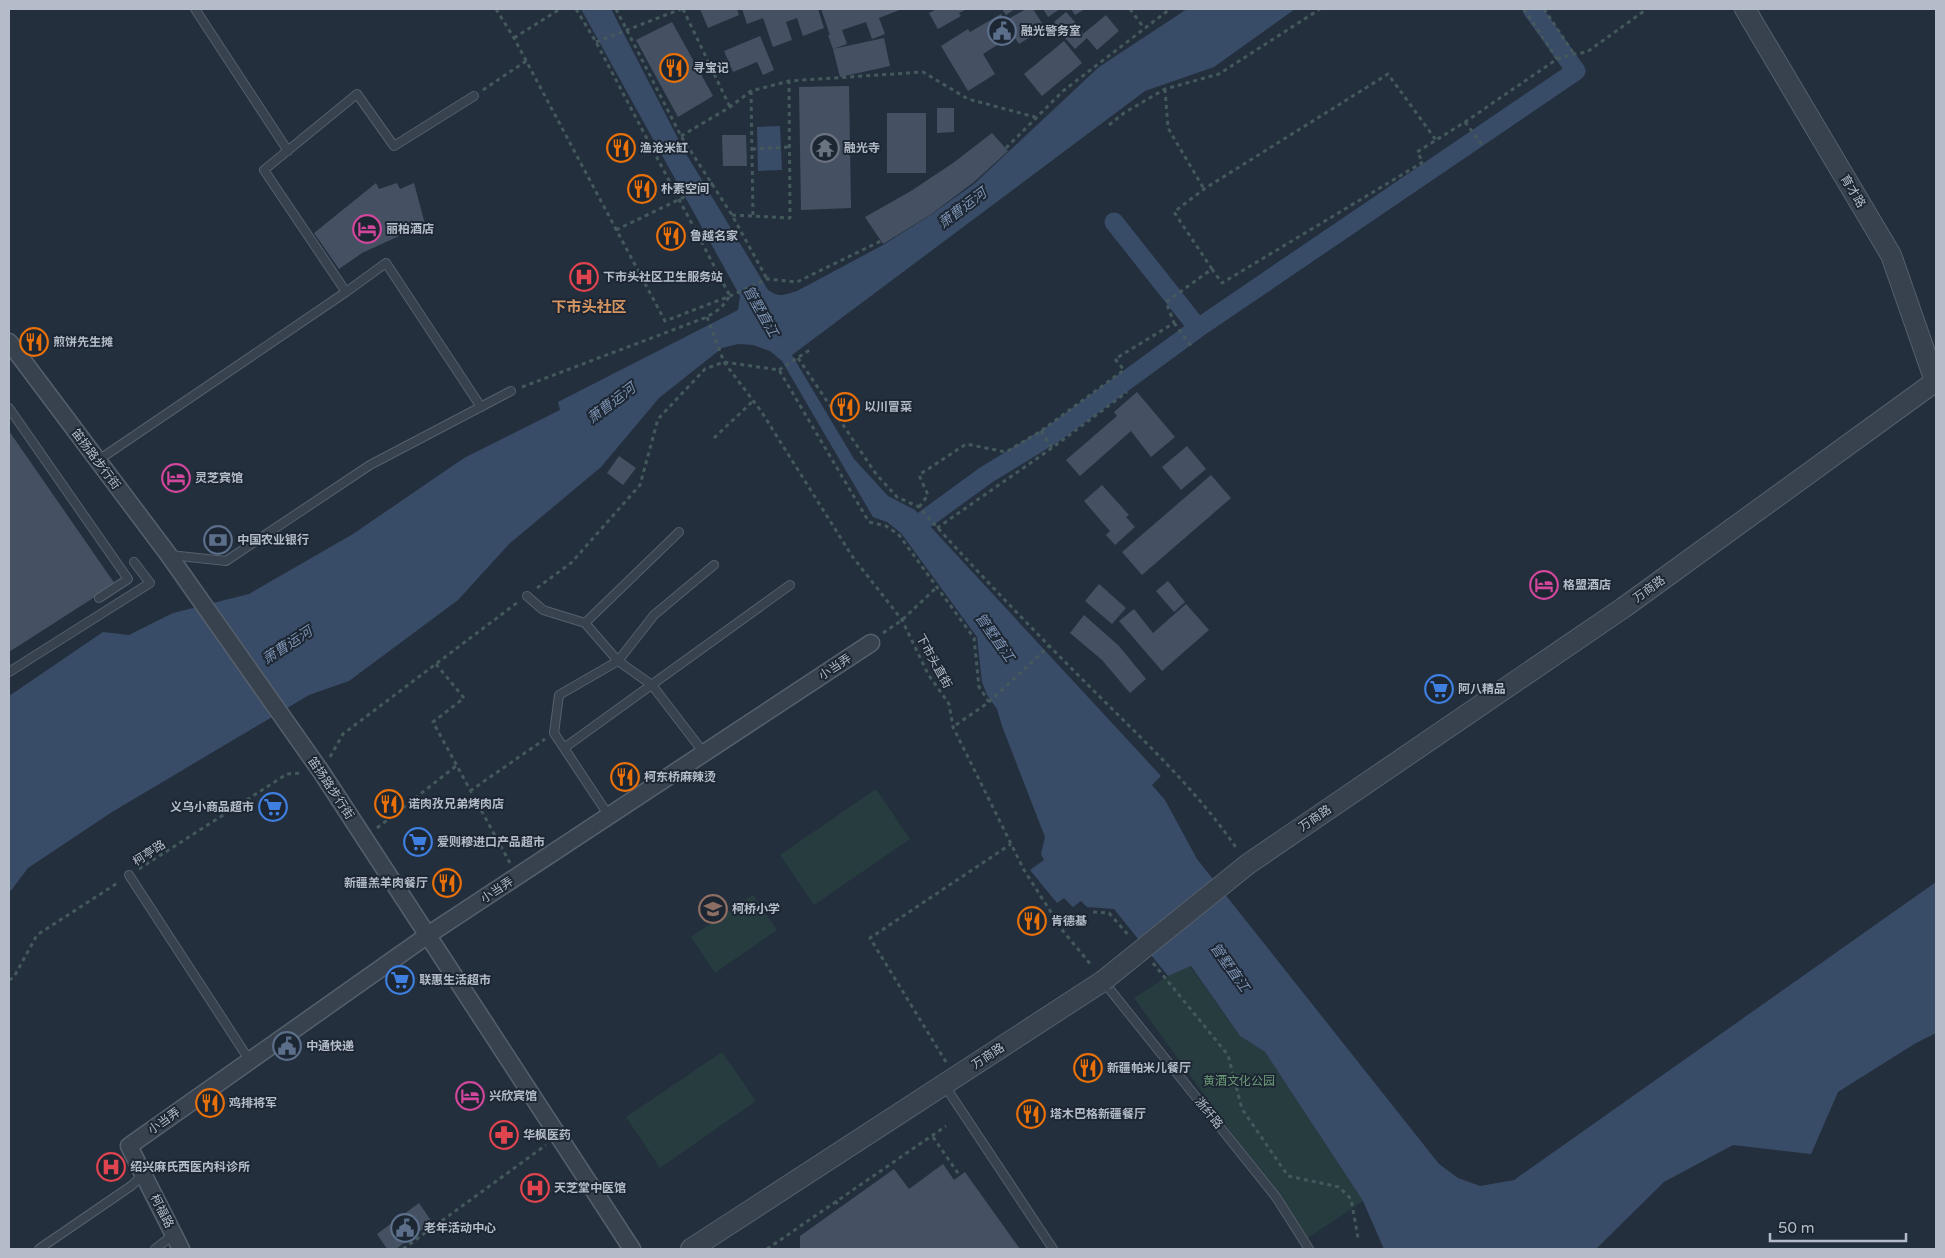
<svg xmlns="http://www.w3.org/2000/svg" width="1945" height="1258" font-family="'Varela Round','Noto Sans SC',sans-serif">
<rect width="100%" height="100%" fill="#242f3e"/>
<path fill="#263c3f" d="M876,789L910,839L814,905L780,855Z
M753,895L777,930L715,973L691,937Z
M1190,966L1240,1036L1265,1052L1363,1201L1308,1238L1134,998L1168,976Z
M722,1052L756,1101L660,1168L626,1117Z"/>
<path fill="#394c67" d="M581,9H611L685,152L768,290C779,298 784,295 797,291L883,245L929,216L974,184L1099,67L1187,9H1295L1214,67L1145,91L792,355L854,459L888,496L915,510L1161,776L1152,785L1165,800L1197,859L1439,1164L1458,1178L1480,1186L1514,1180L1936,882V1033L1916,1043L1838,1092L1811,1154L1733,1145L1664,1182L1596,1249H1384L1363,1201L1265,1052L1240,1036L1191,966L1168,976L1114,909L1087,907L1081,901L1073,907L1064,898L1057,903L1030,870L1044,860L1041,854L1045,837L1002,726L997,709L987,695L982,682L977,637L901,533L887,522L873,517L782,361L770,351L753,345L738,344L722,348L659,398L601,467L509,544L458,600L349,681L309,695L112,812L28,868L9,893V696L103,632L129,635L173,613L249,594L353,534L464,458L560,410L558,402L738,310L740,296Z
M780,126L782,170L758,171L757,127Z"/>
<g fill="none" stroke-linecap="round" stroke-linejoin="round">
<path stroke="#394c67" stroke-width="19" d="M1114,222L1198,328
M916,526L986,475L1053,434L1198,328L1576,71L1532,9"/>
</g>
<path fill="#455162" d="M700,9H737L739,15L708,28Z
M742,9H818L824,28L803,36L797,18L786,22L792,40L773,47L763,18L747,24Z
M821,9H902L879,18L885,34L872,39L866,22L842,30L847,44L833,49L828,35H830Z
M937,9H967L959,13L961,16L938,29L929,13Z
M1002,9H1015L1006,15Z
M1026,9H1033L1045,28L1019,44L1013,35L983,54L995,74L968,91L941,46L968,29L970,32L1001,14L1005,21Z
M1043,9H1060L1048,17Z
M1071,9H1085L1075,15Z
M1066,12L1077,24L1065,35L1054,22Z
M1106,15L1119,31L1097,50L1087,38L1075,49L1065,38L1078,27L1083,34Z
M672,22L713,96L678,117L636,40Z
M760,36L774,70L763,75L757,62L733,72L724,51Z
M884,38L890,66L840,77L833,49Z
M1064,41L1082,63L1042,96L1024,74Z
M849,86L851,208L801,210L799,87Z
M937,108H954V132L937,133Z
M887,113H926V173H887Z
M992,133L1008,151L974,182L930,215L883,244L865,217L911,191L953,163Z
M722,135H746L747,166H723Z
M376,183L379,189L397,183L400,189L414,183L425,224L362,253L339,269L314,233Z
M1137,392L1175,437L1151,457L1131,431L1080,476L1066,460L1117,416L1114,412Z
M9,431L115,584L9,652Z
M1187,446L1206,469L1181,490L1162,467Z
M619,456L636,468L623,485L607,473Z
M1211,475L1231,498L1142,575L1122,552Z
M1102,485L1129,515L1126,517L1135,527L1115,545L1106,535L1110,531L1084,501Z
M1168,581L1185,602L1174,612L1156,591Z
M1099,584L1126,608L1112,624L1085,601Z
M1186,604L1209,630L1162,671L1119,621L1134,609L1153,633Z
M1084,615L1119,646L1146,679L1130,693L1102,660L1070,633Z
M943,1164L954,1180L965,1172L1020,1249H800V1236L894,1169L909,1189Z
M419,1203L432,1222L396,1249H387L377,1234Z"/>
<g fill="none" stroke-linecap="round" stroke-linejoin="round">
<defs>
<path id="service" d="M195,9L288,151
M346,292L386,263L481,407
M9,408L128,579L99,598
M97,461L346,292L264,170L357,94L394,146L474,96
M170,555L226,561L370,465L511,391
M527,596L543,610L585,623L618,661L652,685L704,753
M585,623L679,532
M9,672L150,583L134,562
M564,748L790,585
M609,816L554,733L559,695L618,661L654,615L714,565
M129,875L250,1061
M1103,981L1276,1197L1309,1249
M945,1086L1053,1249
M39,1249L131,1186L143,1175
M155,1249L173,1235"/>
<path id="minor" d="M9,342L168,554L322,773L632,1249
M181,1249L129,1146L428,935L871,643"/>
<path id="tertiary" d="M1745,9L1891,255L1936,384
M1248,864L1623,608L1936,381
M691,1249L1103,981"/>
</defs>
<use href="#service" stroke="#565f6c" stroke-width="10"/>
<use href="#minor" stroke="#565f6c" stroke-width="19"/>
<use href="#tertiary" stroke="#565f6c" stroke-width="22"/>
<path stroke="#44595c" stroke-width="3" stroke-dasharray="4 4" stroke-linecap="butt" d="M496,9L514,38L665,321L730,296L767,279L797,282L881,241
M576,9L596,42L730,296
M616,9L681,136L732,215L767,279
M683,9L730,107
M1130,9L1144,28
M1524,9L1557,59
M1544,9L1574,54
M514,38L560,9
M596,42L681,9
M1165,89L1168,128L1204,189
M483,90L526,61
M751,91L753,216
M1465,122L1483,146
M1109,125L1124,113L1165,89L1219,74L1320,9
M681,136L730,107L751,91L789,81L923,72L968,99L1035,117
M1006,148L1063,91L1170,9
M752,149L790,147
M732,215L790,218L789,81
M616,230L713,183
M1212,269L1174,212L1204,189L1388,74L1436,140
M707,317L724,362L761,411L852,556L902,620L928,674L949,704L953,727L1024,870L1063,931L1092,966
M1174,323L1193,348
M798,358L876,474L897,497L919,507C975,570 1033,630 1092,689C1143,740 1196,789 1237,849
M779,370L811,349
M522,387L707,317L721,308L729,297
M1041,431L1052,448
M714,438L753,401
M919,507L928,495L919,475L966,444L1006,452L1041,431L1124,370L1115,359L1174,323L1166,302L1212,269L1222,283L1423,162L1417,152L1465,122L1557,59L1574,54L1587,52L1647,9
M937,528L1052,448L1127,392
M537,588L571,563L640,485L658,419L705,369L724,362L779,370L869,522L886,526L899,535L974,638L979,687L989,702L953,727
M883,633L902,620L937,587
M436,664L464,698L433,722L510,863
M989,702L1049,646
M330,757L343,734L518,602
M470,791L545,739
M377,828L456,766
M139,869L287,774L303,773
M1093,912L1109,913L1129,936
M1153,963L1228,1055L1242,1109L1288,1176L1339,1187L1351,1199L1358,1238
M9,980L14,977L37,935L119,882
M946,1062L870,938L1011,844
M933,1137L960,1176
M835,1201L840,1207
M403,1249L546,1145
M767,1249L946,1126"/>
<use href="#service" stroke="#38414e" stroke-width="8"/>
<use href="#minor" stroke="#38414e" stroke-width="16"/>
<use href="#tertiary" stroke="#38414e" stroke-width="20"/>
<defs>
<path id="tertiary-bridge" d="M1103,981L1248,864"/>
</defs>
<use href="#tertiary-bridge" stroke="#565f6c" stroke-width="22" stroke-linecap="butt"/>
<use href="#tertiary-bridge" stroke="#38414e" stroke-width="20"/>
</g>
<defs>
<symbol id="civic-ring" viewBox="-11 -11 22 22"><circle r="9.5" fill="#1d2633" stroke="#5c6f8a" stroke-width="1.5"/><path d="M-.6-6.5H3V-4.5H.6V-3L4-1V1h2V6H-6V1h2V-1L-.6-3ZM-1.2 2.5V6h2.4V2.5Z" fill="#5c6f8a"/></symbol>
<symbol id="restaurant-ring" viewBox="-11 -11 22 22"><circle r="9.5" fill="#1d2633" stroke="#e8710a" stroke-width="1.5"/><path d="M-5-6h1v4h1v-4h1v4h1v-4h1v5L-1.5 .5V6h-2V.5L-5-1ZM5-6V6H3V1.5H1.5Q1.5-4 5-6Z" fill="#e8710a"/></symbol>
<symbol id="temple-ring" viewBox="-11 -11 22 22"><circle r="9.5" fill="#1d2633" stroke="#6b7280" stroke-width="1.5"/><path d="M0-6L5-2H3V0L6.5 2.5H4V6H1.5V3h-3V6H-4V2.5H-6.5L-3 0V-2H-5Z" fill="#6b7280"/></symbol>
<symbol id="hotel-ring" viewBox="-11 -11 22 22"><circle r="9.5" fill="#1d2633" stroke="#d1479c" stroke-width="1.5"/><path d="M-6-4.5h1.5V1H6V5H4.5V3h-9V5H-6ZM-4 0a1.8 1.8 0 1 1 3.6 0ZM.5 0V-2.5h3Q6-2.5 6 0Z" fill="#d1479c"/></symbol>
<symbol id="hospital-ring" viewBox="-11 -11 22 22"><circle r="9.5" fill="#1d2633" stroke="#e0444e" stroke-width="1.5"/><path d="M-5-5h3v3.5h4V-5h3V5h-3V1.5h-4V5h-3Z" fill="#e0444e"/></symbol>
<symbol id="bank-ring" viewBox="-11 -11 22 22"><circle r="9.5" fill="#1d2633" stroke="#5c6f8a" stroke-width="1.5"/><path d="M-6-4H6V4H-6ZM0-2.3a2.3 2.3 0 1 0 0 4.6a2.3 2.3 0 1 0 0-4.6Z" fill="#5c6f8a"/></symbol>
<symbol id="supermarket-ring" viewBox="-11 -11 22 22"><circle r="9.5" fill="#1d2633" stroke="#3f7fe0" stroke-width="1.5"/><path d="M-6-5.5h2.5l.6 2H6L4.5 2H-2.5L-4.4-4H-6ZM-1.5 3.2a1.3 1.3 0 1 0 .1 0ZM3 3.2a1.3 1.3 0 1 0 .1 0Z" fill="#3f7fe0"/></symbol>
<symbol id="school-ring" viewBox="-11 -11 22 22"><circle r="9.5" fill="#1d2633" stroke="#8d6e63" stroke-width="1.5"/><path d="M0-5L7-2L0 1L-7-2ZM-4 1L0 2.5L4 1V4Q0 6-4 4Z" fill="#8d6e63"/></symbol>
<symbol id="pharmacy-ring" viewBox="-11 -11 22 22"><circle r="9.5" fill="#1d2633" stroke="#e0444e" stroke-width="1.5"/><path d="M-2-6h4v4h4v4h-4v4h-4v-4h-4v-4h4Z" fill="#e0444e"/></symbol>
</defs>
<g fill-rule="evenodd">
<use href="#civic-ring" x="986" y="15" width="32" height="32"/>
<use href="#restaurant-ring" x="658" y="52" width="32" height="32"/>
<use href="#restaurant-ring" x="605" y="132" width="32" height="32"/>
<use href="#temple-ring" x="809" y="132" width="32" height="32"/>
<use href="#restaurant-ring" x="626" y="173" width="32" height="32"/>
<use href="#hotel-ring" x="351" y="213" width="32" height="32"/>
<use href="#restaurant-ring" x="655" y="220" width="32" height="32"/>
<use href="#hospital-ring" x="568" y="261" width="32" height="32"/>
<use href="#restaurant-ring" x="18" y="326" width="32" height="32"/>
<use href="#restaurant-ring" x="829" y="391" width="32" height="32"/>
<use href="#hotel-ring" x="160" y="462" width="32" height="32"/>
<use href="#bank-ring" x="202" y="524" width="32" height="32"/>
<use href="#hotel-ring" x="1528" y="569" width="32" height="32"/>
<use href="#supermarket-ring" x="1423" y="673" width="32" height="32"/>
<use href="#restaurant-ring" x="609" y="761" width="32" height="32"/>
<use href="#restaurant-ring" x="373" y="788" width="32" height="32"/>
<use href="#supermarket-ring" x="257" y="791" width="32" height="32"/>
<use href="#supermarket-ring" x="402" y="826" width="32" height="32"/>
<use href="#restaurant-ring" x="431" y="867" width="32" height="32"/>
<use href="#school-ring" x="697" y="893" width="32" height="32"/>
<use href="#restaurant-ring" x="1016" y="905" width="32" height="32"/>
<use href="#supermarket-ring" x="384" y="964" width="32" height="32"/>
<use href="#civic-ring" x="271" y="1030" width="32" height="32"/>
<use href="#restaurant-ring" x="1072" y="1052" width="32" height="32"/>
<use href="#hotel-ring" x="454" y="1080" width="32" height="32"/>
<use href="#restaurant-ring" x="194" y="1087" width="32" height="32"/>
<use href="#restaurant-ring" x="1015" y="1098" width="32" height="32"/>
<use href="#pharmacy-ring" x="488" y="1119" width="32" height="32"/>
<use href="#hospital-ring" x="95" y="1151" width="32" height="32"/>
<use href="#hospital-ring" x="519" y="1172" width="32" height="32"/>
<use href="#civic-ring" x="389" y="1212" width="32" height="32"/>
</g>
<g text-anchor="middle" stroke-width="4" stroke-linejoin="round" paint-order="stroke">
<g font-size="12" font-weight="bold" fill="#b4bcc9" stroke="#1d2633" text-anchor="start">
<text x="1021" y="35">融光警务室</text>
<text x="693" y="72">寻宝记</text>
<text x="640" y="152">渔沧米缸</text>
<text x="844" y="152">融光寺</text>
<text x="661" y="193">朴素空间</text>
<text x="386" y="233">丽柏酒店</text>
<text x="690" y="240">鲁越名家</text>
<text x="603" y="281">下市头社区卫生服务站</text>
<text x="53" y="346">煎饼先生摊</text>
<text x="864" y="411">以川冒菜</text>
<text x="195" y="482">灵芝宾馆</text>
<text x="237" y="544">中国农业银行</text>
<text x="1563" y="589">格盟酒店</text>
<text x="1458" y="693">阿八精品</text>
<text x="644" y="781">柯东桥麻辣烫</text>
<text x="408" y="808">诺肉孜兄弟烤肉店</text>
<text x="254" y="811" text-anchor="end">义乌小商品超市</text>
<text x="437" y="846">爱则穆进口产品超市</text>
<text x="428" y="887" text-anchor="end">新疆羔羊肉餐厅</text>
<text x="732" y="913">柯桥小学</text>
<text x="1051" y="925">肯德基</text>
<text x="419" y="984">联惠生活超市</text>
<text x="306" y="1050">中通快递</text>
<text x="1107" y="1072">新疆帕米儿餐厅</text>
<text x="489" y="1100">兴欣宾馆</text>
<text x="229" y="1107">鸡排将军</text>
<text x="1050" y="1118">塔木巴格新疆餐厅</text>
<text x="523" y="1139">华枫医药</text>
<text x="130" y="1171">绍兴麻氏西医内科诊所</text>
<text x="554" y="1192">天芝堂中医馆</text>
<text x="424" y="1232">老年活动中心</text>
</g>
<g font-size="12" fill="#b4bcc9" stroke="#1d2633">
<text transform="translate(1853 191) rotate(59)" y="4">育才路</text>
<text transform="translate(96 459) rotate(53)" y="4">笛扬路步行街</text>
<text transform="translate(1649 589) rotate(-36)" y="4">万商路</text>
<text transform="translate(934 661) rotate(61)" y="4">下市头直街</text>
<text transform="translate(835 667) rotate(-33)" y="4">小当弄</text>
<text transform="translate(331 788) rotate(56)" y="4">笛扬路步行街</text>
<text transform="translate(1315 818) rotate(-34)" y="4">万商路</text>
<text transform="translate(149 853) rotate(-33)" y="4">柯亭路</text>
<text transform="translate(497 890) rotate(-33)" y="4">小当弄</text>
<text transform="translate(988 1056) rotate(-33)" y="4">万商路</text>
<text transform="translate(1209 1113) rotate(51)" y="4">浙纤路</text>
<text transform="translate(164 1121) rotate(-35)" y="4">小当弄</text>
<text transform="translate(162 1211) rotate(63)" y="4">柯福路</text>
</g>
<g font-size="12" fill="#6b9a76" stroke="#1d2633">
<text x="1239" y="1085">黄酒文化公园</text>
</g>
<g font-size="14" font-style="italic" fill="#7c92b1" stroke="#1d2633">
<text transform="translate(962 208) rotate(-37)" y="5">萧曹运河</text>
<text transform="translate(761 311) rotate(61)" y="5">管墅直江</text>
<text transform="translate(611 403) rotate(-37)" y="5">萧曹运河</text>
<text transform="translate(995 637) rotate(55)" y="5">管墅直江</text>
<text transform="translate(287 645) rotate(-33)" y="5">萧曹运河</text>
<text transform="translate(1230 967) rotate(55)" y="5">管墅直江</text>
</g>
<g font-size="15" font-weight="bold" fill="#d59563" stroke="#1d2633">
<text x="589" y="312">下市头社区</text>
</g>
</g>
<rect width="1945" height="1258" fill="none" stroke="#b4bcc9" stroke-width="20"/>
<path d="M1770 1233v8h136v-8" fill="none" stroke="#b4bcc9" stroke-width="2.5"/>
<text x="1778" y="1233" font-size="15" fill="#b4bcc9" stroke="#1d2633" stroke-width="4" paint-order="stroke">50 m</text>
</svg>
